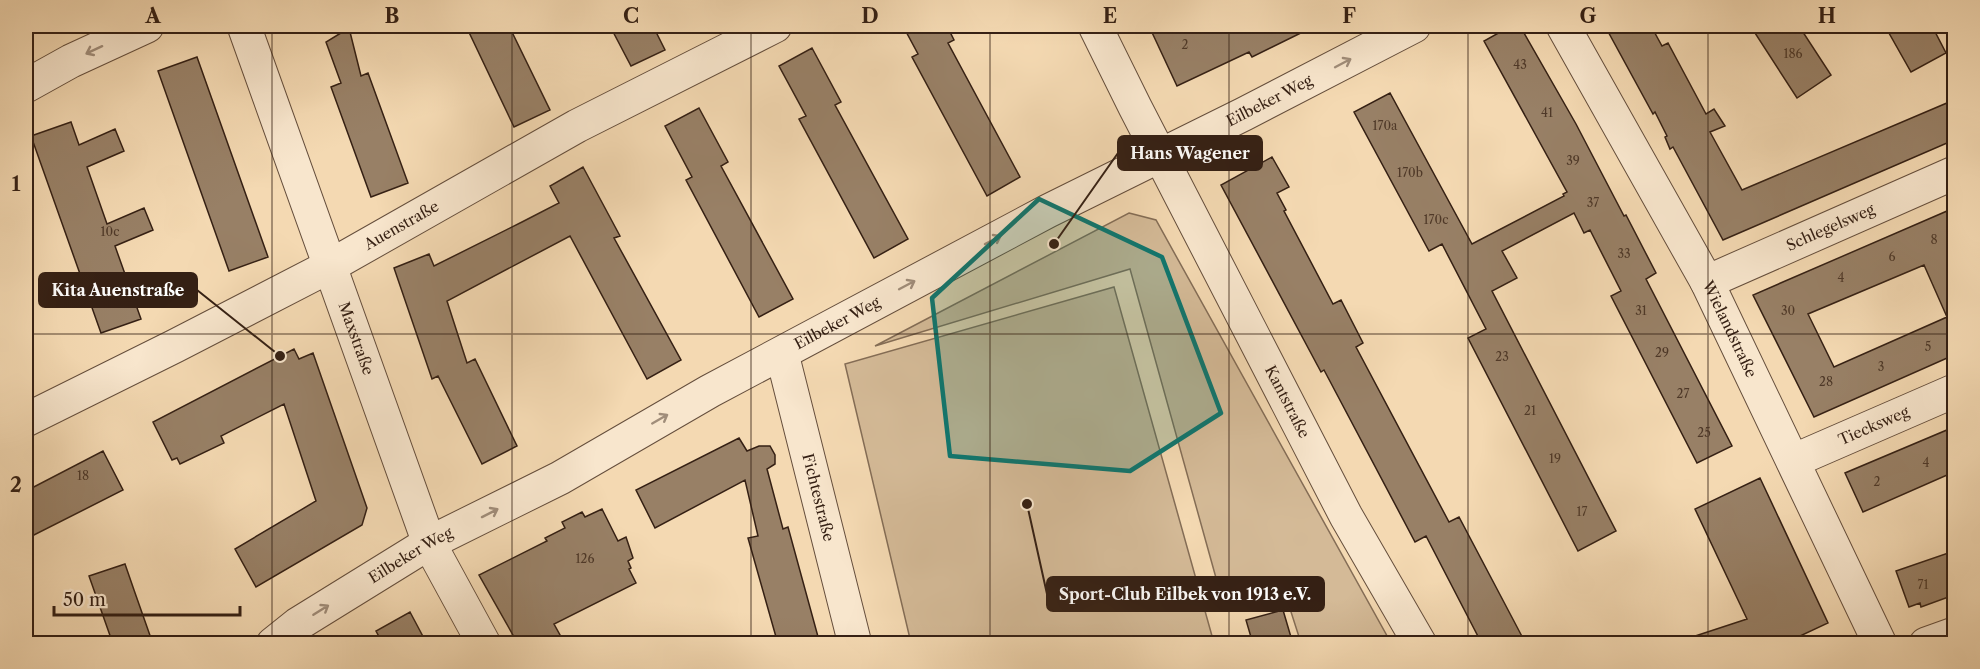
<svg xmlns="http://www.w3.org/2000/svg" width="1980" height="669" font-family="'Libre Caslon Text',serif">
<rect width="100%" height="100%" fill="#f4d9b2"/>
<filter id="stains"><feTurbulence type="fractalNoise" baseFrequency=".00333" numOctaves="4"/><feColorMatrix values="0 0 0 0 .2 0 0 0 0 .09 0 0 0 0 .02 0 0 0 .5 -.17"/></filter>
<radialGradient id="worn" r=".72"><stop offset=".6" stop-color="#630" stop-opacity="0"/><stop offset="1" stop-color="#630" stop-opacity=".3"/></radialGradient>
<path fill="#d4ba97" stroke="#846d56" stroke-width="1.5" d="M1129,213L1156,220L1391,643H1301L1284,590L1223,603L1130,269L875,346Z
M1114,287L1214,643H911L845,364Z"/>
<path fill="#988066" stroke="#352014" stroke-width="1.5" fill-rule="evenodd" d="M466,26H509L550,110L514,127Z
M610,26H653L665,50L631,66Z
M903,26H947L954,40L948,43L1020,177L987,196L912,57L918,54Z
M1149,26H1315L1252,57L1249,52L1177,86Z
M1511,26H1520L1576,124L1624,216L1626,215L1656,273L1646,279L1732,446L1697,463L1611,296L1621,291L1590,230L1584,233L1574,213L1502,251L1517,278L1492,291L1616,531L1578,551L1468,338L1486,329L1442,244L1429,251L1354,112L1390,93L1472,244L1564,196L1563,194L1567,192L1484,41Z
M1605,26H1651L1662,46L1668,43L1706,114L1714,109L1725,126L1710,132L1742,190L1954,100V140L1723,240L1673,147L1670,149L1665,137L1667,136L1655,112L1653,114Z
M1767,26H1799L1831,75L1797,98L1755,33Z
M1885,26H1932L1946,53L1911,72Z
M349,28L361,76L368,73L408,183L371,197L331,87L341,83L326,42Z
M812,48L841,102L835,105L908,239L874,258L799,119L806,116L779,66Z
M197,57L268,257L229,271L158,71Z
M699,108L728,162L721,166L793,299L759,317L686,180L692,177L665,126Z
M71,122L79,145L115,129L124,151L87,167L107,224L144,208L153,230L115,246L141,319L101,333L31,136Z
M1272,157L1289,187L1277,193L1286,210L1284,211L1333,304L1341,300L1363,343L1356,347L1449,522L1459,517L1526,644H1482L1426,536L1415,542L1324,370L1321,372L1221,185Z
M583,167L620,236L614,238L681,360L647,379L570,236L447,301L467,363L475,359L517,446L482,464L438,376L432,379L394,268L429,254L434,266L522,222L559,203L550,186Z
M1954,208V355L1814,417L1753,295ZM1924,265L1947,317L1834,367L1808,314Z
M294,349L299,359L313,353L367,508L362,525L256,587L235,549L316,501L284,404L221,436L224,443L180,464L177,458L172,460L153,422Z
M1954,427V472L1863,512L1845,473Z
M739,438L747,451L759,446H770L775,455V464L767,469L783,529L788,527L820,644H778L748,538L758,536L745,480L655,528L636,490Z
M103,451L123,490L26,539V491Z
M1760,478L1828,623L1783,644H1684L1683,640L1747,619L1695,509Z
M602,509L618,541L626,537L633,558L628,561L631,568L629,569L636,583L554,624L565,644H518L479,575L547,541L545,538L565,528L562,522L582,512L585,517Z
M1954,551V595L1921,607L1920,603L1909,607L1896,571Z
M125,564L134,590L153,644H113L89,576Z
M1283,610L1293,644H1253L1246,620Z
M410,612L427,644H383L376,631Z"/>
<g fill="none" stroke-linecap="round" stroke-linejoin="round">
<defs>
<g id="minor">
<path id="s1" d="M244,26L429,543L484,644"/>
<path id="s2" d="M1095,26L1135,107L1346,516L1420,644"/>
<path id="s3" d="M1563,26L1707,282L1880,644"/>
<path d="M26,86L71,61L147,26"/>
<path id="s4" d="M1707,282L1954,173"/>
<path id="s5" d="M782,354L855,644"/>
<path id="s6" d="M26,420L175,346L330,266L577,126L775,26"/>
<path id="s7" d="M1793,461L1954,391"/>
<path id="s8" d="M273,644L298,624L429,543L560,478L710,391L1048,211L1244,114L1414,26"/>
<path d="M1926,644L1954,634"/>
</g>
</defs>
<use href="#minor" stroke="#654e3c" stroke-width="35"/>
<use href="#minor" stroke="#f8e6cd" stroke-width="33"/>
</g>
<defs><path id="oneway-shaft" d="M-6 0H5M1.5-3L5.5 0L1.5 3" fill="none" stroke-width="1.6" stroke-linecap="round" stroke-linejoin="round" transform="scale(1.5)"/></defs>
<g stroke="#a08d7a">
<use href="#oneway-shaft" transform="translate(94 50) rotate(155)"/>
<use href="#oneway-shaft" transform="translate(1343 63) rotate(-28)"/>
<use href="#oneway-shaft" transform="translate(993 240) rotate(-27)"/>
<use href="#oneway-shaft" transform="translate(907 285) rotate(-28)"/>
<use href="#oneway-shaft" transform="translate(660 419) rotate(-30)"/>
<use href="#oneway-shaft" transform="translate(490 513) rotate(-27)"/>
<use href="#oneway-shaft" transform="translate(321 610) rotate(-32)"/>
</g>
<path fill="#0f766e" fill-opacity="0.2" stroke="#0f766e" stroke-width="4.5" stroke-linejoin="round" d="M1039,199L1162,257L1221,413L1130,471L950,456L932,298Z"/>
<path fill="none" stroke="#352014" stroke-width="1.5" stroke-opacity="0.55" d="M272,26V644M512,26V644M751,26V644M990,26V644M1229,26V644M1468,26V644M1708,26V644M26,334H1954"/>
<g text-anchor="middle" stroke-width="5" stroke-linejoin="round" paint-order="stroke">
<g font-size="12" fill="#4e3828">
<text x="1185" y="49">2</text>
<text x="1793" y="58">186</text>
<text x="1520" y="69">43</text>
<text x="1547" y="117">41</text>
<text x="1385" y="130">170a</text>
<text x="1573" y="165">39</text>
<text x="1410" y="177">170b</text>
<text x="1593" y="207">37</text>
<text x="1436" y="224">170c</text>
<text x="110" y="236">10c</text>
<text x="1934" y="244">8</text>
<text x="1624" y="258">33</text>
<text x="1892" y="261">6</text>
<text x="1841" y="282">4</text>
<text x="1641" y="315">31</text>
<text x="1788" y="315">30</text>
<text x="1928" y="351">5</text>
<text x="1662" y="357">29</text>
<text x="1502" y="361">23</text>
<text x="1881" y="371">3</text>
<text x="1826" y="386">28</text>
<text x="1683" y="398">27</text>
<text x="1530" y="415">21</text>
<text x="1704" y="437">25</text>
<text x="1555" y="463">19</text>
<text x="1926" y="467">4</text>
<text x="83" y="480">18</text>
<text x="1877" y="486">2</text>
<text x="1582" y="516">17</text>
<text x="585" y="563">126</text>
<text x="1923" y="589">71</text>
</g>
<g font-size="15" fill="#352014" stroke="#f8e6cd">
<text dy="5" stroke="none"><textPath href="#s8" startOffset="1136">Eilbeker Weg</textPath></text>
<text dy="5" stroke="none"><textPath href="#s6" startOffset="423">Auenstraße</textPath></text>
<text dy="5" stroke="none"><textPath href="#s4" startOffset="135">Schlegelsweg</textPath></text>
<text dy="5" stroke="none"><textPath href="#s8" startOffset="650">Eilbeker Weg</textPath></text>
<text dy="5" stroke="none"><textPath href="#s3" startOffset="346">Wielandstraße</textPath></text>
<text dy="5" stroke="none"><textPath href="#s1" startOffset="332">Maxstraße</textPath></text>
<text dy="5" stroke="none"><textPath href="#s2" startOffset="422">Kantstraße</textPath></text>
<text dy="5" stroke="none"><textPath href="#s7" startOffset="88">Tiecksweg</textPath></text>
<text dy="5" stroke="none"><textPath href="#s5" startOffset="148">Fichtestraße</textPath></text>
<text dy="5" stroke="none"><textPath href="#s8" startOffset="164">Eilbeker Weg</textPath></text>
</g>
</g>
<path fill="none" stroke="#352014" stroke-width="2" d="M1054 244L1118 153M280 356L197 290M1027 504L1047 594"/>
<g fill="#352014" stroke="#f8e6cd" stroke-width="2">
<circle cx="1054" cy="244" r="6"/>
<circle cx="280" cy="356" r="6"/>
<circle cx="1027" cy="504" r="6"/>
</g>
<g fill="#352014" stroke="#352014" stroke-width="2">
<rect x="1118" y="136" width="144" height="34" rx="6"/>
<rect x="39" y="273" width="158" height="34" rx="6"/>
<rect x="1047" y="577" width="277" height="34" rx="6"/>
</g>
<g font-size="16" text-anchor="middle" font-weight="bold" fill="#fff">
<text x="1190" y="159">Hans Wagener</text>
<text x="118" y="296">Kita Auenstraße</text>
<text x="1185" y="600">Sport-Club Eilbek von 1913 e.V.</text>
</g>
<rect width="1980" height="669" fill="none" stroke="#f4d9b2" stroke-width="66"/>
<path d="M54 606v9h186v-9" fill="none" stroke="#352014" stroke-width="3"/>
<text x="63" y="606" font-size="18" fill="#352014" stroke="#f8e6cd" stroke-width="4.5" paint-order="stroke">50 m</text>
<rect x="33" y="33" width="1914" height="603" fill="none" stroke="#352014" stroke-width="2"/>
<g font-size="20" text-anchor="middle" font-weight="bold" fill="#352014">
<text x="153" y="23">A</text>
<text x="392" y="23">B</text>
<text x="631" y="23">C</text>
<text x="870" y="23">D</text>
<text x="1110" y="23">E</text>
<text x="1349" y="23">F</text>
<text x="1588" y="23">G</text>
<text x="1827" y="23">H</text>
<text x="16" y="191">1</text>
<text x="16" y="492">2</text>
</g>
<rect width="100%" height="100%" filter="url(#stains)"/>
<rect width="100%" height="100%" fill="url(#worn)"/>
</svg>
